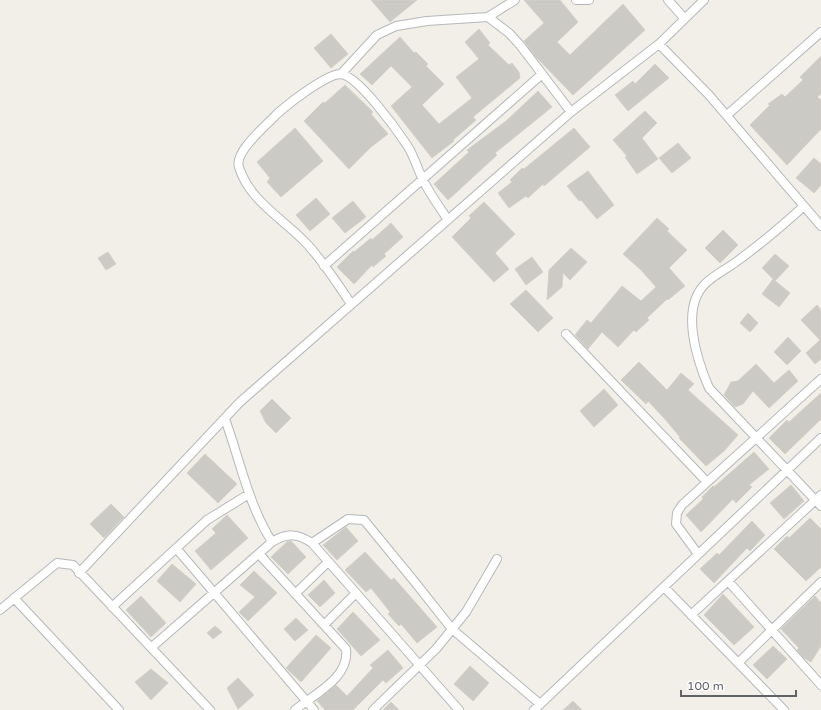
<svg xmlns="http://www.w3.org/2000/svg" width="821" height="710" font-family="'Varela Round',sans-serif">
<rect width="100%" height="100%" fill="#f1efe8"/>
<path fill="#cccac5" stroke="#d6d1c6" d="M371,0H417L390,22Z
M524,0H560L578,22L557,42L570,55L623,4L645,30L573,95L535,56L524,41L544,23Z
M479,29L490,43L488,45L509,65L512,63L519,72L520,78L473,117L476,120L453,140L454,141L432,158L391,106L412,87L391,66L372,85L360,74L400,37L414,53L416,52L428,64L426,66L444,84L422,105L439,124L472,98L456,77L479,59L465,42Z
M331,34L348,54L331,68L314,48Z
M821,56V94L817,97L821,100V129L787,165L750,125L770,105L768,104L782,94L785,97L803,80L800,77Z
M655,64L669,78L628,111L615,95L633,81L635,84Z
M345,85L373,112L371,114L388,134L371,147L349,169L304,121L323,102L325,103Z
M538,91L552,107L495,153L497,155L448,200L434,184L469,152L467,150L506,121Z
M645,111L657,123L642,138L658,159L637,174L625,157L627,156L613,140Z
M295,128L323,161L281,197L267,182L270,178L257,162Z
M574,128L590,147L544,186L543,184L528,198L526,196L509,208L498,193L512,182L510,180L522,168L524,169Z
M678,143L691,158L672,173L659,158Z
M814,158L821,164V185L814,193L796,178Z
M588,171L614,205L597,219L581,200L579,201L567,186Z
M316,198L330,214L310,231L296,215Z
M353,201L366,217L345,233L332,218Z
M484,202L515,234L495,253L509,269L494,282L452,237L471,218L469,216Z
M657,218L669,229L667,231L687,250L669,268L685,286L668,300L667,299L647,318L649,320L636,332L634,330L618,347L602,332L588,349L575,335L587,320L591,323L622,286L641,301L656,287L641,270L623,254Z
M391,223L403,237L384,254L386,256L373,267L372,265L354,284L337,267L353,251L354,252L371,238L372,240Z
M723,230L738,245L720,263L705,248Z
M571,248L587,262L570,280L563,273L562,287L547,300L549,270Z
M108,252L116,264L106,270L98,258Z
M775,254L789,266L775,281L762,268Z
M532,257L543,272L526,285L515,269Z
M773,279L790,293L779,307L762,294Z
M526,290L553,318L538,332L510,304Z
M817,305L821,310V359L815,364L806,353L820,340L801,320Z
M748,313L758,323L750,332L740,323Z
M788,337L801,351L787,365L774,352Z
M639,362L667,390L681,373L694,384L688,390L738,435L724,451L706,466L679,438L680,437L664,418L648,401L646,404L621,380Z
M756,364L774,383L789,370L798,381L769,408L753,391L743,404L735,407L724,395L731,382L738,381Z
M604,389L618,405L594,427L580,411Z
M821,393V419L785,454L769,438L787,420L789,422Z
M272,399L291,418L276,433L266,423L260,411Z
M754,452L769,469L749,485L752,487L736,503L733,499L701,532L686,515L703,499L702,497L713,486L714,487Z
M205,454L237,484L218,503L187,473Z
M791,485L804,501L784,519L770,503Z
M111,504L124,517L104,538L90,524Z
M227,515L248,538L211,570L195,551L216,533L212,529Z
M810,518L821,529V567L806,581L774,549L787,536L789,538Z
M752,521L765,535L750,551L747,548L714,583L700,569L717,553L719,555Z
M346,527L358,541L337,560L323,545Z
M288,541H291L306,557L288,574L271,557Z
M365,552L391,580L394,578L437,627L417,643L401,624L399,626L388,614L390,612L371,588L366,592L345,570Z
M172,564L196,584L180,602L157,581Z
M254,571L277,593L248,621L239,612L255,597L240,585Z
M324,580L335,593L320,607L308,595Z
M723,594L754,627L734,645L704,615Z
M141,596L166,623L151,637L126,610Z
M815,596L821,603V646L811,662L804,658L797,650L799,648L781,629Z
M353,612L380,640L361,656L337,629Z
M296,618L308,630L295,641L284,629Z
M215,626L222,632L213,639L207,633Z
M316,635L331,648L301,682L286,668Z
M773,646L787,659L767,679L753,665Z
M388,650L403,668L386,683L383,680L353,710H325L317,701L336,685L347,696L373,668L370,665Z
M470,666L489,683L473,701L454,684Z
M151,669L168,683L151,700L135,682Z
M238,678L254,695L238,709L227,688Z
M573,701L582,710H563Z
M391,702L399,710H383Z"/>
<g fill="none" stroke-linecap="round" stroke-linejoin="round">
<defs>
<path id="minor" d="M576,0H589
M668,0L684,18
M488,17L509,33L520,45L571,112
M659,44L704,0
M341,74L377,35L396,26L427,21L488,17L515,0
M727,115L821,32
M804,206C783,225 762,243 740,259C729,268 715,274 705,284C680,309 697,360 709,388L821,506
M324,266L541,75
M351,304C338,284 324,263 308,245C285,220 249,201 239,167C234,153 263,128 272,119C283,107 325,75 340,74C357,74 397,130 407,145C414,156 417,167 422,178C429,193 439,206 448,220
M566,334L707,482
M225,419C240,460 248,504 272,542
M312,543L348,519L364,520L414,581L452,629L540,704
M176,548L314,710
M259,554L346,649C350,678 314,694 295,710
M698,554L676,524L677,513L682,505L821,379
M79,573L240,402L571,112L659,44L709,95L821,226
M728,581L821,685
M664,587L784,710
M295,594L328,562
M14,598L119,710
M112,607L207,520L249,494
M0,610L57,563L73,565L210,710
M691,615L821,495
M324,625L356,593
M152,647L272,542C287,533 297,533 312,543L459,710
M738,663L821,582
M373,710L436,649L466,612L497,559
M534,710L821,438"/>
</defs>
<use href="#minor" stroke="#b5b8bc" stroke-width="10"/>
<use href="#minor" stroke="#fff" stroke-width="8"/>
</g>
<path d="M681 690v6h115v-6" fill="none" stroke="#5f6368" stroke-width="2"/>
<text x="687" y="690" font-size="12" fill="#5f6368" stroke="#ffffff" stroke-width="3" paint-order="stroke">100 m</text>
</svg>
